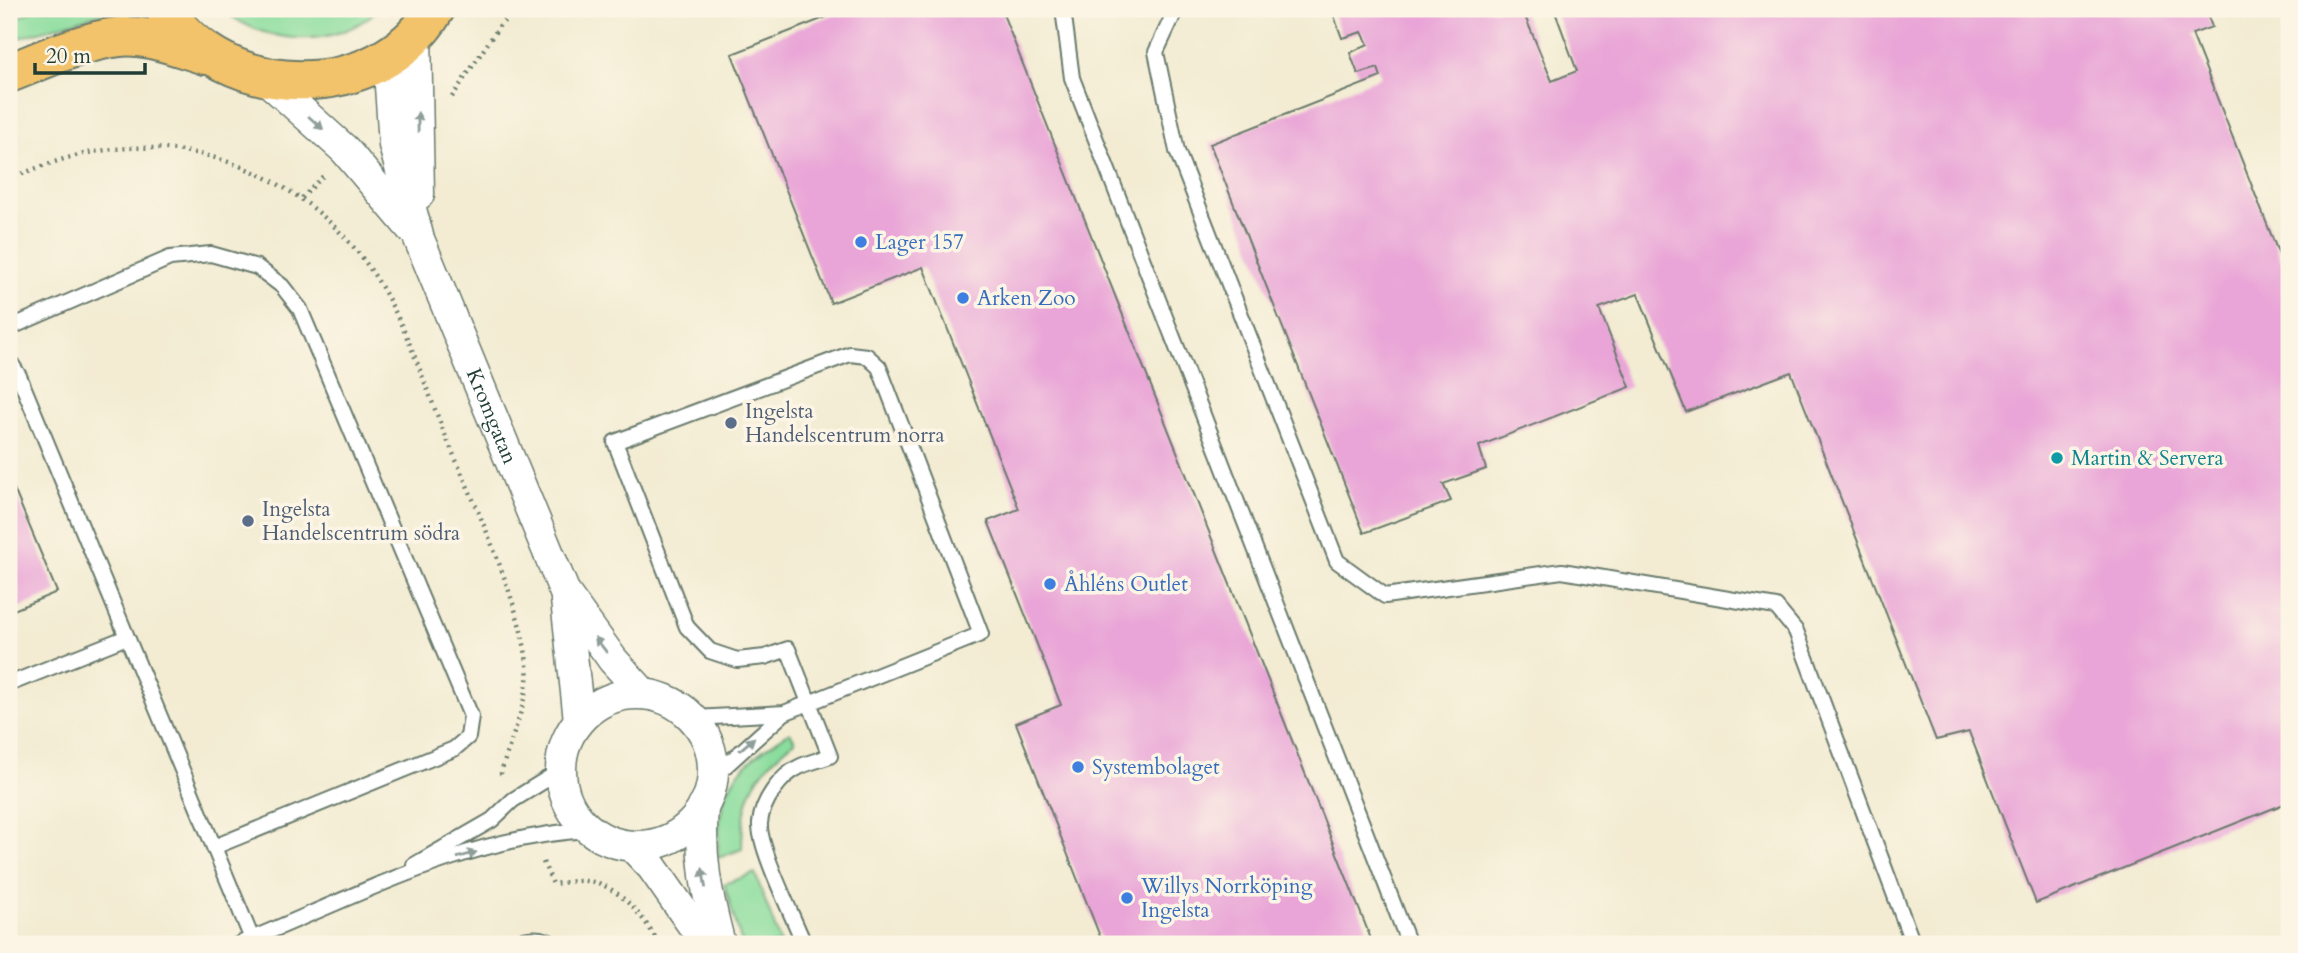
<svg xmlns="http://www.w3.org/2000/svg" width="2298" height="953" font-family="Cardo,serif">
<rect width="100%" height="100%" fill="#fcf5e5"/>
<filter id="ink" filterUnits="userSpaceOnUse"><feTurbulence type="fractalNoise" baseFrequency=".0143" numOctaves="2"/><feDisplacementMap in="SourceGraphic" scale="14" xChannelSelector="R" yChannelSelector="G"/><feConvolveMatrix kernelMatrix="1 2 1 2 8 2 1 2 1" color-interpolation-filters="sRGB"/></filter>
<filter id="wash" filterUnits="userSpaceOnUse"><feTurbulence type="fractalNoise" baseFrequency=".00686" numOctaves="4" result="noise"/><feDisplacementMap in="SourceGraphic" scale="28" xChannelSelector="R" yChannelSelector="G"/><feGaussianBlur stdDeviation="1.57" result="paint"/><feColorMatrix in="noise" values="0 0 0 0 0 0 0 0 0 0 0 0 0 0 0 0 0 1.4 0 .05"/><feComposite in="paint" operator="in"/></filter>
<g filter="url(#wash)">
<rect width="100%" height="100%" fill="#f3ecd3"/>
<path fill="#8bdd9e" stroke="#558d69" stroke-width="2" d="M34,9H116L9,41V23Z
M222,9H378C336,51 264,45 222,9Z
M790,732L795,741C753,773 742,796 742,849L718,858C718,788 731,769 790,732Z
M755,873L781,944H742L724,884Z"/>
<g id="blocks">
<path fill="#e9a5d7" d="M847,9H1001L1373,944H1103L1016,723L1061,705L988,521L1019,509L923,267L831,303L732,54Z
M1351,9H1522L1552,81L1577,71L1554,9H2205L2212,27L2192,34L2289,280V802L2036,903L1969,732L1936,740L1791,372L1686,412L1638,294L1599,308L1630,387L1479,446L1486,469L1443,484L1451,501L1364,533L1210,144L1381,77L1378,68L1358,74L1350,53L1368,44L1362,32L1342,38L1334,16Z
M9,477L57,592L9,612Z"/>
</g>
</g>
<g filter="url(#ink)">
<use href="#blocks" fill-opacity="0" stroke="#697a6c" stroke-width="2"/>
<g fill="none" stroke-linecap="round" stroke-linejoin="round">
<defs>
<path id="lane" d="M1063,9L1072,78L1409,944
M1176,9L1156,52L1177,151L1337,561L1385,596L1562,571L1776,607L1796,631L1913,944
M9,328L170,258L211,254L257,267L282,286L300,309L471,716L468,737L454,749L214,847
M9,360L19,376L252,939
M9,684L127,637
M695,718L784,713L981,634L879,367L867,356L850,354L615,442L687,627L710,651L737,660L765,657L788,649L830,756C820,760 809,762 799,767C780,776 762,802 760,823C758,847 794,918 804,944
M712,778L783,714
M414,865L492,820L513,800L560,771
M239,944C351,899 466,836 589,830
M508,944C521,940 540,934 552,944"/>
<g id="street">
<path d="M416,33L419,194"/>
<path id="s1" d="M388,56L394,145L419,239L565,593L613,660L644,694"/>
<path d="M265,78L345,150L411,228"/>
<path d="M566,600L579,720"/>
<circle cx="637" cy="770" r="76"/>
<path d="M703,807C699,858 707,895 720,944"/>
<path d="M632,846L652,867L706,944"/>
</g>
<path id="highway" d="M165,9C223,102 378,106 435,9
M9,73C43,60 82,41 119,37C148,34 178,47 205,55"/>
</defs>
<use href="#lane" stroke="#697a6c" stroke-width="18"/>
<use href="#street" stroke="#697a6c" stroke-width="33"/>
<use href="#highway" stroke="#697a6c" stroke-width="42"/>
<path stroke="#697a6c" stroke-width="4.5" stroke-dasharray="2 5" stroke-linecap="butt" d="M452,97L500,25L518,9
M9,179C38,167 68,156 99,151C214,133 327,190 384,291C410,336 426,389 446,437C469,491 533,627 527,681C524,712 509,743 501,773L503,778
M302,198L323,176
M543,862L553,884C563,883 575,880 586,881C616,882 647,920 659,944"/>
<use href="#lane" stroke="#fff" stroke-width="14"/>
<use href="#street" stroke="#fff" stroke-width="30"/>
<use href="#highway" stroke="#f2c36a" stroke-width="38"/>
</g>
<defs><path id="oneway-solid" d="M-6-.8H1V-3.2L6.5 0L1 3.2V.8H-6Z" transform="scale(1.75)"/></defs>
<g fill="#8f9e9a">
<use href="#oneway-solid" transform="translate(418 122) rotate(-91)"/>
<use href="#oneway-solid" transform="translate(316 123) rotate(42)"/>
<use href="#oneway-solid" transform="translate(601 645) rotate(-128)"/>
<use href="#oneway-solid" transform="translate(747 744) rotate(-41)"/>
<use href="#oneway-solid" transform="translate(467 855) rotate(-16)"/>
<use href="#oneway-solid" transform="translate(704 878) rotate(-99)"/>
</g>
</g>
<g fill="#3f7fe0" stroke="#fcf5e5" stroke-width="2.5">
<circle cx="861" cy="242" r="7"/>
<circle cx="963" cy="298" r="7"/>
<circle cx="1050" cy="584" r="7"/>
<circle cx="1078" cy="767" r="7"/>
<circle cx="1127" cy="898" r="7"/>
</g>
<g fill="#5c6f8a" stroke="#fcf5e5" stroke-width="2.5">
<circle cx="731" cy="423" r="7"/>
<circle cx="248" cy="521" r="7"/>
</g>
<circle fill="#0f9aa8" stroke="#fcf5e5" stroke-width="2.5" cx="2057" cy="458" r="7"/>
<g text-anchor="middle" stroke-width="7" stroke-linejoin="round" paint-order="stroke">
<g font-size="21" fill="#366cbe" stroke="#fcf5e5" text-anchor="start">
<text x="875" y="249">Lager 157</text>
<text x="977" y="305">Arken Zoo</text>
<text x="1064" y="591">Åhléns Outlet</text>
<text x="1092" y="774">Systembolaget</text>
<text x="1141" y="893">Willys Norrköping<tspan x="1141" dy="24">Ingelsta</tspan></text>
</g>
<g font-size="21" fill="#4e5e75" stroke="#fcf5e5" text-anchor="start">
<text x="745" y="418">Ingelsta<tspan x="745" dy="24">Handelscentrum norra</tspan></text>
<text x="262" y="516">Ingelsta<tspan x="262" dy="24">Handelscentrum södra</tspan></text>
</g>
<g font-size="21" fill="#1f3d34" stroke="#fcf5e5">
<text dy="7" stroke="none"><textPath href="#s1" startOffset="378">Kromgatan</textPath></text>
</g>
<g font-size="21" fill="#0d838f" stroke="#fcf5e5" text-anchor="start">
<text x="2071" y="465">Martin &amp; Servera</text>
</g>
</g>
<rect width="2298" height="953" fill="none" stroke="#fcf5e5" stroke-width="35"/>
<path d="M35 63v10h110v-10" fill="none" stroke="#1f3d34" stroke-width="3.5"/>
<text x="46" y="63" font-size="21" fill="#1f3d34" stroke="#fcf5e5" stroke-width="5" paint-order="stroke">20 m</text>
</svg>
